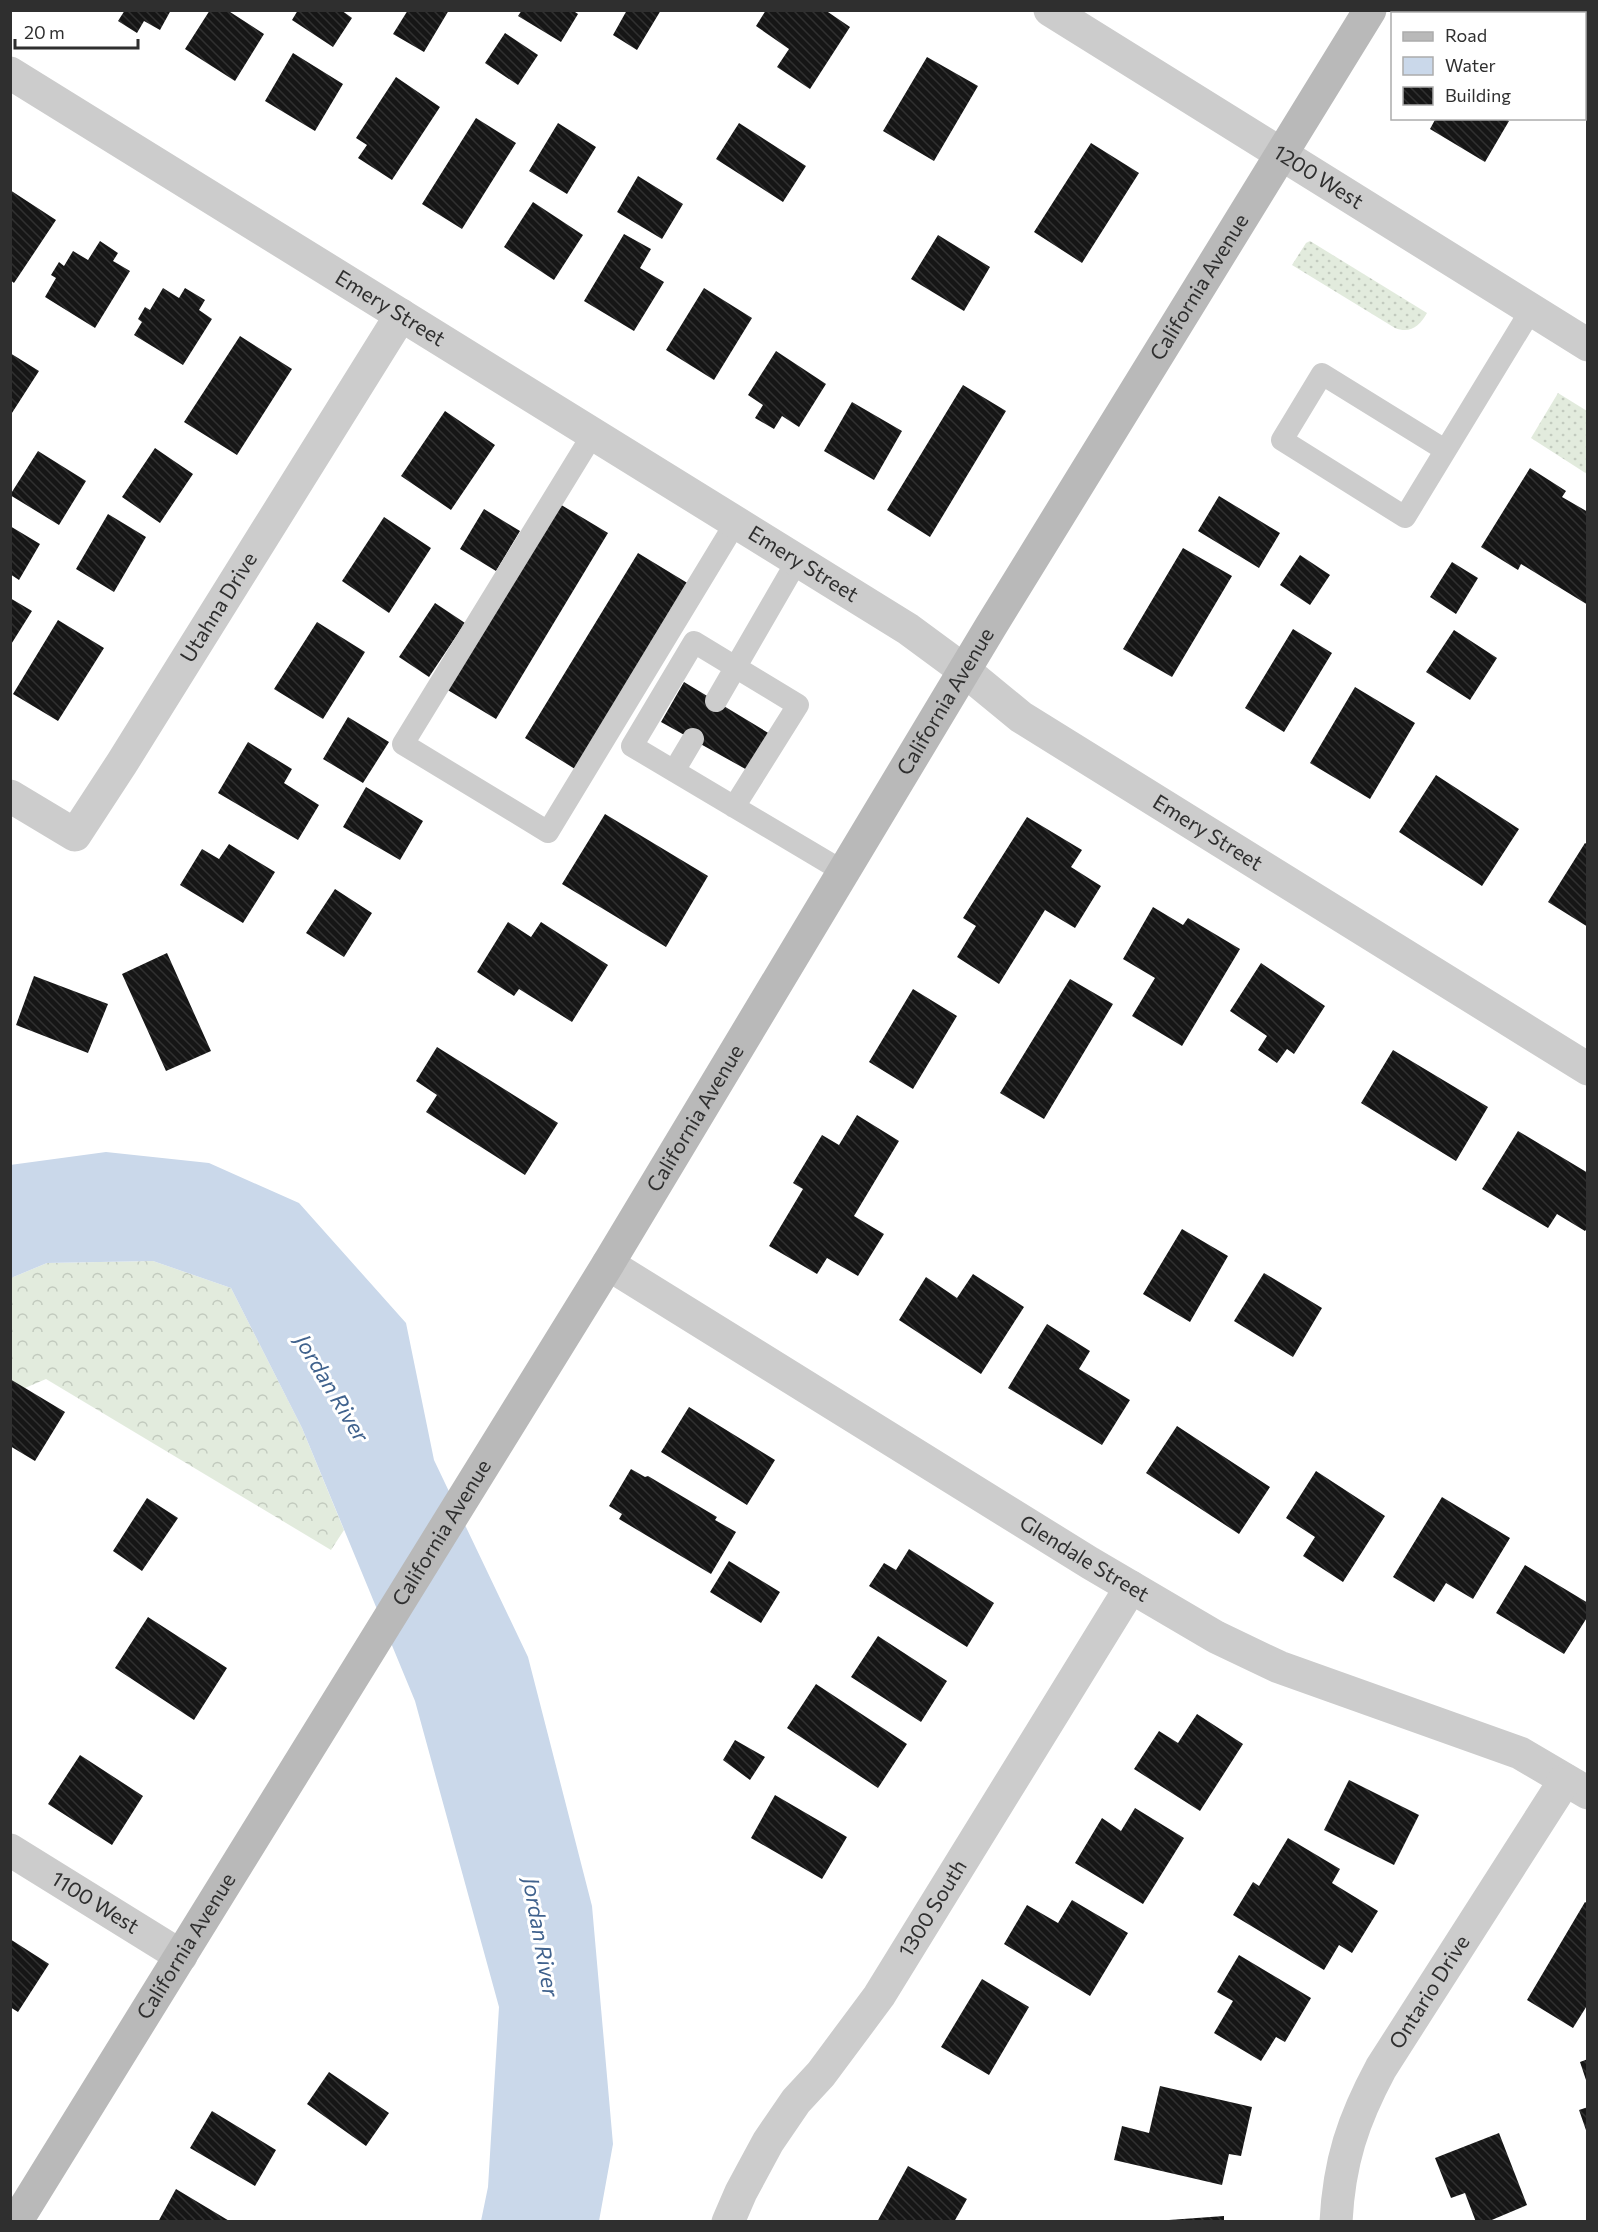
<svg xmlns="http://www.w3.org/2000/svg" width="1598" height="2232" font-family="Commissioner,sans-serif">
<defs>
<pattern id="grass-dots" width="8" height="8" patternUnits="userSpaceOnUse" patternTransform="scale(1.5)"><rect width="8" height="8" fill="#e2ebdd"/><path d="M2 2h.1M6 6h.1" fill="none" stroke="#c2cabe" stroke-width="1.8" stroke-linecap="round"/></pattern>
<pattern id="forest-crowns" width="20" height="18" patternUnits="userSpaceOnUse" patternTransform="scale(1.5)"><rect width="20" height="18" fill="#e2ebdd"/><path d="M2 6a3 3 0 1 1 6 0M12 15a3 3 0 1 1 6 0" fill="none" stroke="#c2cabe"/></pattern>
<pattern id="building-back-hatch" width="6" height="6" patternUnits="userSpaceOnUse" patternTransform="scale(1.5)"><rect width="6" height="6" fill="#161616"/><path d="M-1 5l2 2M0 0l6 6M5-1l2 2" fill="none" stroke="#303030"/></pattern>
</defs>
<rect width="100%" height="100%" fill="#fff"/>
<path fill="url(#grass-dots)" d="M1310,241L1427,313C1420,326 1410,334 1395,328L1292,265L1306,243Z
M1558,393L1587,411V474L1531,438Z"/>
<path fill="url(#forest-crowns)" d="M153,1261L231,1288L302,1428L344,1530L331,1550L46,1379L11,1394V1278L47,1263Z"/>
<path fill="#cad8ea" d="M106,1152L209,1163L299,1203L406,1323L434,1460L528,1657L592,1906L613,2144L599,2221H481L488,2187L499,2007L415,1701L302,1428L231,1288L153,1261L47,1263L11,1278L10,1165Z"/>
<path fill="url(#building-back-hatch)" d="M125,10H171L160,30L144,21L137,33L118,21Z
M210,10H227L264,34L235,81L185,49Z
M298,10H341L352,18L333,47L292,20Z
M408,10H449L424,52L393,34Z
M522,10H572L578,14L561,42L518,16Z
M627,10H661L637,50L613,35Z
M766,10H825L850,27L810,89L777,67L789,49L756,26Z
M505,33L538,55L518,85L485,63Z
M293,53L343,84L315,131L265,101Z
M927,57L978,86L934,161L883,131Z
M1584,63L1588,65V117L1584,115Z
M396,77L440,107L392,180L358,158L367,145L356,138Z
M476,118L516,143L462,229L422,204Z
M1436,118H1504L1509,121L1485,162L1430,129Z
M558,123L596,147L567,194L529,171Z
M739,123L806,166L783,202L716,159Z
M1091,143L1139,173L1082,263L1034,232Z
M638,176L683,204L662,239L617,212Z
M10,190L56,220L14,283L10,280Z
M533,202L583,235L554,280L504,247Z
M624,234L651,249L640,268L664,282L634,331L584,301Z
M938,235L990,267L964,311L911,279Z
M100,241L118,253L113,261L130,271L95,328L45,297L56,278L51,275L59,262L64,266L73,251L88,260Z
M163,288L179,298L185,288L205,300L199,310L212,319L183,365L134,335L142,322L138,319L145,307L150,310Z
M704,288L752,318L714,380L666,350Z
M240,336L292,369L237,455L184,422Z
M776,351L826,384L799,427L782,416L774,429L755,418L763,405L748,395Z
M10,353L39,371L10,416Z
M963,385L1006,411L930,537L887,510Z
M852,402L902,431L874,480L824,451Z
M445,411L495,445L451,510L401,476Z
M155,448L193,474L160,523L122,497Z
M38,451L86,481L59,525L10,495Z
M1530,468L1566,491L1562,497L1588,512V605L1521,564L1518,570L1481,547Z
M1219,496L1280,533L1259,568L1198,531Z
M558,503L608,533L496,719L446,689Z
M484,509L520,531L496,571L460,549Z
M108,514L146,537L114,592L76,569Z
M384,517L431,548L389,613L342,581Z
M10,526L40,544L19,580L10,574Z
M1183,548L1232,576L1172,677L1123,649Z
M638,553L689,584L575,769L525,738Z
M1300,555L1330,575L1310,605L1280,585Z
M1452,562L1478,578L1456,614L1430,597Z
M10,598L32,611L10,646Z
M435,603L465,623L429,677L399,657Z
M58,620L104,648L58,721L13,694Z
M317,622L365,652L323,719L274,689Z
M1293,629L1332,653L1284,732L1245,708Z
M1454,630L1497,658L1470,700L1426,672Z
M684,682L770,734L749,771L661,722Z
M1355,687L1415,723L1370,799L1310,763Z
M348,717L389,742L363,783L323,759Z
M248,742L292,769L284,783L319,805L298,840L218,793Z
M1436,775L1519,829L1482,886L1399,832Z
M366,787L423,821L400,860L343,827Z
M605,814L708,876L666,947L562,884Z
M1027,817L1082,850L1071,867L1101,886L1075,928L1045,910L999,984L957,957L976,926L963,918Z
M1585,843L1588,845V927L1548,902Z
M229,844L275,872L243,923L180,885L202,849L219,859Z
M335,889L372,913L344,957L306,933Z
M1153,907L1183,925L1188,918L1240,949L1182,1046L1132,1016L1155,978L1123,959Z
M508,922L531,937L541,922L608,965L572,1022L519,989L514,996L477,972Z
M167,953L211,1051L166,1071L122,974Z
M1261,963L1325,1006L1294,1054L1287,1049L1277,1063L1258,1050L1267,1036L1230,1011Z
M34,976L108,1004L88,1053L16,1025Z
M1070,979L1113,1004L1044,1119L1000,1093Z
M913,989L957,1016L913,1089L869,1062Z
M437,1047L558,1123L525,1175L426,1112L437,1095L416,1081Z
M1393,1050L1488,1107L1456,1161L1361,1103Z
M857,1115L899,1141L854,1216L884,1234L858,1276L827,1258L817,1274L769,1246L803,1189L793,1183L822,1135L839,1145Z
M1518,1131L1588,1173V1227L1585,1231L1557,1214L1548,1228L1482,1189Z
M1182,1229L1228,1256L1190,1322L1143,1294Z
M1264,1273L1322,1308L1293,1357L1234,1321Z
M973,1274L1024,1307L981,1374L899,1320L926,1277L957,1298Z
M1047,1324L1090,1351L1079,1369L1130,1400L1102,1445L1008,1388Z
M10,1379L65,1412L35,1461L10,1446Z
M689,1407L775,1460L747,1505L661,1452Z
M1177,1426L1270,1487L1239,1534L1146,1473Z
M631,1469L645,1477L648,1476L717,1517L715,1520L736,1532L711,1574L619,1519L622,1514L609,1506Z
M1316,1471L1385,1516L1343,1582L1303,1556L1315,1537L1286,1518Z
M1442,1497L1510,1538L1473,1599L1446,1583L1434,1602L1393,1577Z
M147,1498L178,1518L142,1571L113,1551Z
M909,1549L994,1603L967,1647L869,1586L884,1563L896,1570Z
M729,1561L780,1592L761,1623L710,1592Z
M1525,1565L1588,1603V1616L1564,1654L1496,1613Z
M148,1617L227,1668L194,1720L115,1668Z
M878,1636L947,1681L921,1722L851,1677Z
M816,1684L907,1744L878,1788L787,1728Z
M1197,1714L1243,1744L1200,1811L1134,1769L1159,1731L1178,1743Z
M735,1740L765,1757L750,1780L723,1760Z
M80,1755L143,1796L112,1845L48,1804Z
M1349,1780L1419,1815L1394,1865L1324,1830Z
M775,1795L847,1837L822,1879L751,1838Z
M1135,1808L1184,1838L1143,1904L1075,1863L1102,1818L1121,1831Z
M1288,1838L1340,1869L1332,1883L1378,1911L1352,1953L1339,1945L1324,1970L1233,1915L1253,1882L1259,1886Z
M1072,1900L1128,1933L1090,1996L1004,1944L1027,1905L1058,1923Z
M1585,1902L1588,1904V2004L1573,2028L1527,2000Z
M10,1939L49,1964L18,2012L10,2007Z
M1239,1955L1311,1998L1285,2042L1276,2037L1261,2061L1214,2033L1233,2001L1217,1992Z
M982,1979L1029,2007L989,2075L941,2047Z
M1588,2059V2083H1587L1580,2062Z
M329,2072L389,2113L366,2146L307,2104Z
M1160,2086L1252,2107L1241,2156L1229,2154L1222,2185L1114,2160L1122,2126L1149,2133Z
M1588,2107V2133H1587L1579,2110Z
M212,2111L276,2150L255,2186L190,2148Z
M1499,2133L1527,2205L1487,2222H1476L1465,2193L1451,2198L1435,2158Z
M908,2166L967,2199L954,2222H877Z
M176,2189L231,2222H158Z
M1224,2216V2222H1169V2220Z"/>
<g fill="none" stroke-linecap="round" stroke-linejoin="round">
<path stroke="#ccc" stroke-width="22" d="M593,434L403,744L548,832L736,522
M1445,450L1322,374L1282,440L1405,517L1531,310
M716,701L797,561
M674,771L693,739
M734,807L798,705L694,642L632,746L844,872"/>
<g stroke="#ccc" stroke-width="33">
<path id="s1" d="M1050,10L1588,345"/>
<path id="s2" d="M10,73L908,629L965,671L1021,717L1588,1069"/>
<path id="s3" d="M10,796L75,835L122,763L401,315"/>
<path id="s4" d="M608,1264L1090,1563L1216,1637L1279,1667L1520,1753L1588,1793"/>
<path id="s5" d="M10,1850L181,1956"/>
<path id="s6" d="M728,2222L741,2192L768,2142L796,2101L821,2074L879,1996L1131,1587"/>
<path id="s7" d="M1336,2222C1339,2162 1353,2120 1381,2068L1565,1780"/>
</g>
<path stroke="#b9b9b9" stroke-width="33" id="s8" d="M16,2222L608,1264L991,626L1370,10"/>
</g>
<g text-anchor="middle" stroke-width="6" stroke-linejoin="round" paint-order="stroke">
<g font-size="21" fill="#2f2f2f" stroke="#fff">
<text dy="7" stroke="none"><textPath href="#s1" startOffset="316">1200 West</textPath></text>
<text dy="7" stroke="none"><textPath href="#s8" startOffset="2268">California Avenue</textPath></text>
<text dy="7" stroke="none"><textPath href="#s2" startOffset="447">Emery Street</textPath></text>
<text dy="7" stroke="none"><textPath href="#s2" startOffset="933">Emery Street</textPath></text>
<text dy="7" stroke="none"><textPath href="#s3" startOffset="345">Utahna Drive</textPath></text>
<text dy="7" stroke="none"><textPath href="#s8" startOffset="1782">California Avenue</textPath></text>
<text dy="7" stroke="none"><textPath href="#s2" startOffset="1419">Emery Street</textPath></text>
<text dy="7" stroke="none"><textPath href="#s8" startOffset="1296">California Avenue</textPath></text>
<text dy="7" stroke="none"><textPath href="#s8" startOffset="810">California Avenue</textPath></text>
<text dy="7" stroke="none"><textPath href="#s4" startOffset="560">Glendale Street</textPath></text>
<text dy="7" stroke="none"><textPath href="#s5" startOffset="100">1100 West</textPath></text>
<text dy="7" stroke="none"><textPath href="#s6" startOffset="376">1300 South</textPath></text>
<text dy="7" stroke="none"><textPath href="#s8" startOffset="324">California Avenue</textPath></text>
<text dy="7" stroke="none"><textPath href="#s7" startOffset="252">Ontario Drive</textPath></text>
</g>
<g font-size="22" font-style="italic" fill="#40628d" stroke="#fff">
<text transform="translate(332 1388) rotate(59)" y="8">Jordan River</text>
<text transform="translate(541 1937) rotate(80)" y="8">Jordan River</text>
</g>
</g>
<rect width="1598" height="2232" fill="none" stroke="#2f2f2f" stroke-width="24"/>
<rect x="1391" y="12" width="195" height="108" fill="#ffffff" stroke="#acacac" stroke-width="1.5"/>
<rect x="1403" y="32" width="30" height="9" fill="#b9b9b9" stroke="#acacac" stroke-width="1.5"/>
<text x="1445" y="42" font-size="18" fill="#2f2f2f">Road</text>
<rect x="1403" y="57" width="30" height="18" fill="#cad8ea" stroke="#acacac" stroke-width="1.5"/>
<text x="1445" y="72" font-size="18" fill="#2f2f2f">Water</text>
<rect x="1403" y="87" width="30" height="18" fill="url(#building-back-hatch)" stroke="#acacac" stroke-width="1.5"/>
<text x="1445" y="102" font-size="18" fill="#2f2f2f">Building</text>
<path d="M15 39v9h123v-9" fill="none" stroke="#2f2f2f" stroke-width="3"/>
<text x="24" y="39" font-size="18" fill="#2f2f2f" stroke="#ffffff" stroke-width="4.5" paint-order="stroke">20 m</text>
</svg>
